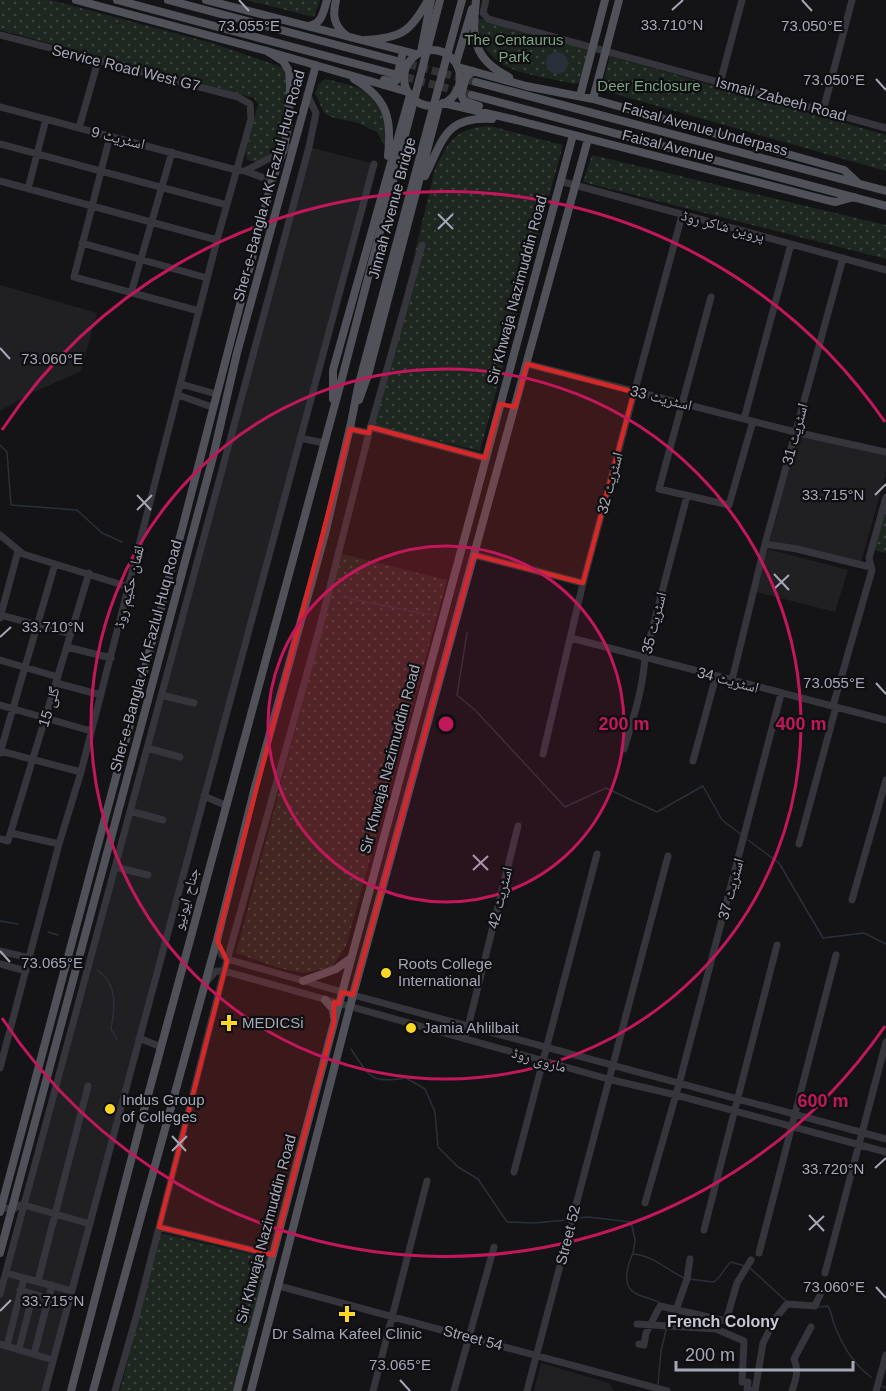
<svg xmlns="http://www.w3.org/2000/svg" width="886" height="1391" font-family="Helvetica,'Noto Naskh Arabic',sans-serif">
<defs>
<pattern id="grass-dots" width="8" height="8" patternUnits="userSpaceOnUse" patternTransform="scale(1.5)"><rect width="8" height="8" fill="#1e2620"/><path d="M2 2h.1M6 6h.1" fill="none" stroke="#3c433e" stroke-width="1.8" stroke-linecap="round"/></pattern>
</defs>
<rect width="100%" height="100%" fill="#141416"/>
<path fill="#202023" d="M309,147L374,164L44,1391H0V1294Z
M0,285L97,313L81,371L30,394L0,411Z
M797,433L886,455V473L860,566L770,542Z
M768,549L848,570L835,612L756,592Z
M541,1363L609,1383L614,1391H534Z"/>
<path fill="url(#grass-dots)" d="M0,0H51L212,43L284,68L287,88L285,130L275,156L261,163L247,160L246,151L258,104L254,98L0,30Z
M246,0H320L314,17Z
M478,18L590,50L581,82L575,84C533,74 478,74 478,18Z
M610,56L886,135V171L601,90Z
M325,79C369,89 392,95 385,147L377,132L358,123L331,117L324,113L315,93L319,84Z
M490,126L563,145L480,451L373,425L435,169C449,140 456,128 490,126Z
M592,155L886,225V259L583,182Z
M886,505V553L873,550Z
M342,554L447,580L346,946L332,967L304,973L279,968L236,953Z
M160,1233L268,1258L234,1391H120Z"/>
<path fill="#2a303a" d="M546 63a11 11 0 1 1 22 0a11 11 0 1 1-22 0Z"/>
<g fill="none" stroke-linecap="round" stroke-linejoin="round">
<path stroke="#2a303a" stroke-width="1.5" d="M0,445L7,452L11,505L77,510L102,533L122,542
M343,597L429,615
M467,633L457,695L475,710L565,807L606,788L657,812L703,786L722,820L742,835
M748,840L779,863L823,938L864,933L886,944
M0,921L18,924
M48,932L58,935
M97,970C118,984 115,1007 111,1029L117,1039
M351,1049C370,1077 370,1084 406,1078L425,1089L435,1112L438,1147L458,1167L478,1179L507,1222L534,1223L567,1220
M577,1218L588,1217L631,1222L635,1240L633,1254C652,1255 667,1270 684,1278
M632,1255C627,1267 621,1288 637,1294C645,1298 653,1299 660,1303
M750,1268L786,1301
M689,1279L713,1282C722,1278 723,1268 731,1262L745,1266
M819,1307L828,1306C831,1311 832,1318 834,1324C842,1345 853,1364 871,1377
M668,1322L669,1312
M658,1384L661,1351L666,1330
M882,1386L885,1388"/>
<path stroke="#313136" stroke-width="8" stroke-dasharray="8 4" stroke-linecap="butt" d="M397,61L476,82
M394,74L472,95"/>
<path stroke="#35353b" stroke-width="7" d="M486,0L483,13L488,19L886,128
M0,35L238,97L250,104L251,119L217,240L81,772L59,844L0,1068
M720,83L742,0
M0,107L236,170L245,171L272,181
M823,111L852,0
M79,128L98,61
M110,136L74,277L199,311
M0,144L227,205
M245,171L293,146
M0,181L217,240
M560,181L886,270
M28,189L46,119
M82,243L207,278
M131,293L172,152
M711,297L659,489L729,505L753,421
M527,364L795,432L886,452
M181,384L216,394
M178,395L212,407
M744,419L791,244
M370,427L485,458
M350,429L369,433
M300,438L324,443
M0,535L23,554L129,587
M765,544L797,549L870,567
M474,555L583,583
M0,615L71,634
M0,618L18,551
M571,638L886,720
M67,647L111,658
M0,660L58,677
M732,680L765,544L843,258
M56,683L101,695
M161,695L194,703
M0,705L91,731
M833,706L872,570L869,558L886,497
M147,748L180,757
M624,749C633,719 643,689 645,657L687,496
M0,751L81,772
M0,753L55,564
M543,754L583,583L682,215
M693,761L716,676
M204,796L225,805
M130,811L163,820
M11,833L59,844
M0,839L8,841L89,573
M799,844L836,707
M115,867L148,875
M852,900L886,780
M217,943L222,955L227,959L353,995L886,1139
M0,951L29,958
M0,964L26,971
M207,981L216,971H224L608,1079L676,1095L886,1152
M139,1038L161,1047
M465,1039L518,826
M514,1172L597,854
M645,1203L679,1084L781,694
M0,1206L12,1210L20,1205H24L90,1224
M159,1227L273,1255
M704,1230L777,945
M759,1253L836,955
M6,1273L24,1278
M825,1273L886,1042
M38,1281L88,1086
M279,1286L667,1391
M20,1290L50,1299
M0,1294L309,147L316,113L307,94
M676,1310L687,1279L690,1259
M637,1324L716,1329L744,1341L742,1382H748L747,1389L752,1391
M0,1344L53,1360
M639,1344L644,1345L646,1333L660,1306L726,1321L737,1283L751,1260
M7,1346L24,1278L72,1291
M19,1349L33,1294
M34,1354L52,1285
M45,1391L374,164
M115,1391L137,1314L224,971L319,630L369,433L422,245
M373,1391L427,1181
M454,1391L494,1247
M527,1391L668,856
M755,1391L763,1343L775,1319L787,1304L815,1306L821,1293
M792,1391C796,1379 799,1371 794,1359L811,1327
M876,1391L886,1355"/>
<path stroke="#51515a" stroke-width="8" d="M76,0L267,51L408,92
M117,0L394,74
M168,0L397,61
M206,0L416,54
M336,0C332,16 334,26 347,36
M476,0C472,37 472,59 509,77
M308,26C322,24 323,13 327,0
M366,40C402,38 411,31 428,0
M404 78a28 28 0 1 1 56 0a28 28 0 1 1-56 0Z
M421,52L431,0
M456,63L472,9
M458,67L526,86L593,99L844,170L858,183
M473,71L466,77L461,95L464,101L479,106
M354,79C388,99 392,119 388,156
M384,80L393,82L396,81L402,56
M476,82L886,191
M472,95L886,206
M580,96L605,0
M593,99L619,0
M443,103L516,120L830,201L836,202L854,197
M425,176C443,140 445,116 492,119
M333,399V370L410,95
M359,400L368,375L439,105
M303,981L336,969L351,958
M325,1000L333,1009L334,1017
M0,1212L181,533L272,181L283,151L289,123L290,86L289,71L283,61L267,51
M0,1253L213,457L237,353L316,65
M71,1391L147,1099L341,382
M93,1391L217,940L255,787L325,534L351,423L358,387
M237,1391L339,1004L573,135
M251,1391L353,995L588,139"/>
<path stroke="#51515a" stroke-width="8" d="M341,382L440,0
M358,387L462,0"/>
</g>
<path fill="#d62828" fill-opacity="0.2" stroke="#d62828" stroke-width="4.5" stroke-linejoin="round" d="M527,364L634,392L583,583L474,555L353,995L342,992L339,1004L334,1002V1023L273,1255L159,1227L227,961L217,940L350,429L369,433L370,427L485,458L500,404L515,407Z"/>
<path fill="none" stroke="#a5a7b7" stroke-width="2" d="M239,0L249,11M802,0L812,11M672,10L683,0M876,79L886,90M438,214L453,229M438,229L453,214M0,348L10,359M137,495L151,510M875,495L886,484M137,510L152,495M774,574L789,590M774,589L789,575M0,637L11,627M876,683L886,694M473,855L488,870M473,870L488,856M0,951L10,962M172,1136L186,1151M172,1151L187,1136M875,1168L886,1158M809,1215L824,1231M809,1230L824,1216M876,1287L886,1298M0,1311L11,1300M400,1380L410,1391"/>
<circle cx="446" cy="724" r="178" fill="#c2185b" fill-opacity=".12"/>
<g fill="none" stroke="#c2185b" stroke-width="3">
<circle cx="446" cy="724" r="178"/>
<circle cx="446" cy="724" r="355"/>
<path d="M885 1026A533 533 0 0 1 2 1018M2 430A533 533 0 0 1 885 422"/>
</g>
<g fill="#fbd826" stroke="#0f0f11" stroke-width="2">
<circle cx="386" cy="973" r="6"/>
<path d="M226 1014h6v6h6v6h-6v6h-6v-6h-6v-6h6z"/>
<circle cx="411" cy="1028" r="6"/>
<circle cx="110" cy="1109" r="6"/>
<path d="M344 1305h6v6h6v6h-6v6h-6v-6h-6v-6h6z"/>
</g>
<g text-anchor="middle" stroke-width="4.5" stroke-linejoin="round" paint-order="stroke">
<g font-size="15" fill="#7ba384" stroke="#0f0f11">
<text x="514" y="45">The Centaurus<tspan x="514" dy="17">Park</tspan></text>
<text x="649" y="91">Deer Enclosure</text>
</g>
<g font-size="15" fill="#a5a7b7" stroke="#0f0f11">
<text transform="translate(126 68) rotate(14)" y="5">Service Road West G7</text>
<text transform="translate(781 99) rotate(15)" y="5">Ismail Zabeeh Road</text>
<text transform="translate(705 129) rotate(15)" y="5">Faisal Avenue Underpass</text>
<text transform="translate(118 138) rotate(14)" y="5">اسٹریٹ 9</text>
<text transform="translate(668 146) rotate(14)" y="5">Faisal Avenue</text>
<text transform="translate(269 186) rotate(-75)" y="5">Sher-e-Bangla A K Fazlul Huq Road</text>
<text transform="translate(392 208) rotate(-75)" y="5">Jinnah Avenue Bridge</text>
<text transform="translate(723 226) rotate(15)" y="5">پروین شاکر روڈ</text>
<text transform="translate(517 290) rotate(-75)" y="5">Sir Khwaja Nazimuddin Road</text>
<text transform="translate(661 398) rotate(14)" y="5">اسٹریٹ 33</text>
<text transform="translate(795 434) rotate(-75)" y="5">اسٹریٹ 31</text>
<text transform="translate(610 483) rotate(-75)" y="5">اسٹریٹ 32</text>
<text transform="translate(129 587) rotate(-76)" y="5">لقمان حکیم روڈ</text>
<text transform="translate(654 623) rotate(-76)" y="5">اسٹریٹ 35</text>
<text transform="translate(146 656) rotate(-75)" y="5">Sher-e-Bangla A K Fazlul Huq Road</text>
<text transform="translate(728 680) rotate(15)" y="5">اسٹریٹ 34</text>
<text transform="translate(49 707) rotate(-73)" y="5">گلی 15</text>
<text transform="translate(390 759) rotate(-75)" y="5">Sir Khwaja Nazimuddin Road</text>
<text transform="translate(731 889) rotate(-75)" y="5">اسٹریٹ 37</text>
<text transform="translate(500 898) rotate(-76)" y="5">اسٹریٹ 42</text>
<text transform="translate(186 899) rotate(-75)" y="5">جناح ایونیو</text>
<text transform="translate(539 1060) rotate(16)" y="5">ماروی روڈ</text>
<text transform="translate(266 1229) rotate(-75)" y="5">Sir Khwaja Nazimuddin Road</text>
<text transform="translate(568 1235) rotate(-76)" y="5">Street 52</text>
<text transform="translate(473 1338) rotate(15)" y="5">Street 54</text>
</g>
<g font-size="15" fill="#a5a7b7" stroke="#0f0f11" text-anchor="start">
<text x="398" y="969">Roots College<tspan x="398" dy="17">International</tspan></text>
<text x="242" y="1028">MEDICSi</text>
<text x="423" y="1033">Jamia Ahlilbait</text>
<text x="122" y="1105">Indus Group<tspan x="122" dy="17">of Colleges</tspan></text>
<text x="347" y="1339" text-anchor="middle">Dr Salma Kafeel Clinic</text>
</g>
<g font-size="16" font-weight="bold" fill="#c6c7d3" stroke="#0f0f11">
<text x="723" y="1327">French Colony</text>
</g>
</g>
<g font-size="15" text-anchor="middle" fill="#a5a7b7" stroke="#0f0f11" stroke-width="4.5" stroke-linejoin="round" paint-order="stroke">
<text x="672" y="30">33.710°N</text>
<text x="249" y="31">73.055°E</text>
<text x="812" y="31">73.050°E</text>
<text x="834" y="85">73.050°E</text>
<text x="52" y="364">73.060°E</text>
<text x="833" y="500">33.715°N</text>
<text x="53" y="632">33.710°N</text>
<text x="834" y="688">73.055°E</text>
<text x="52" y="968">73.065°E</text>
<text x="833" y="1174">33.720°N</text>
<text x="834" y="1292">73.060°E</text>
<text x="53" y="1306">33.715°N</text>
<text x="400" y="1370">73.065°E</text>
</g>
<circle cx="446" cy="724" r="9" fill="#c2185b" stroke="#0f0f11" stroke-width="3"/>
<g font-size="18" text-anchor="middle" font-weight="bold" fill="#c2185b" stroke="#0f0f11" stroke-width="4.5" stroke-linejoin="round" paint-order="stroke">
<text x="624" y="730">200 m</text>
<text x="801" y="730">400 m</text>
<text x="823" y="1107">600 m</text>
</g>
<path d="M676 1361v9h177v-9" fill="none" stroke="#a5a7b7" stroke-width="3"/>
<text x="685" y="1361" font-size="18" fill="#a5a7b7" stroke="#0f0f11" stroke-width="4.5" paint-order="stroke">200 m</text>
</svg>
